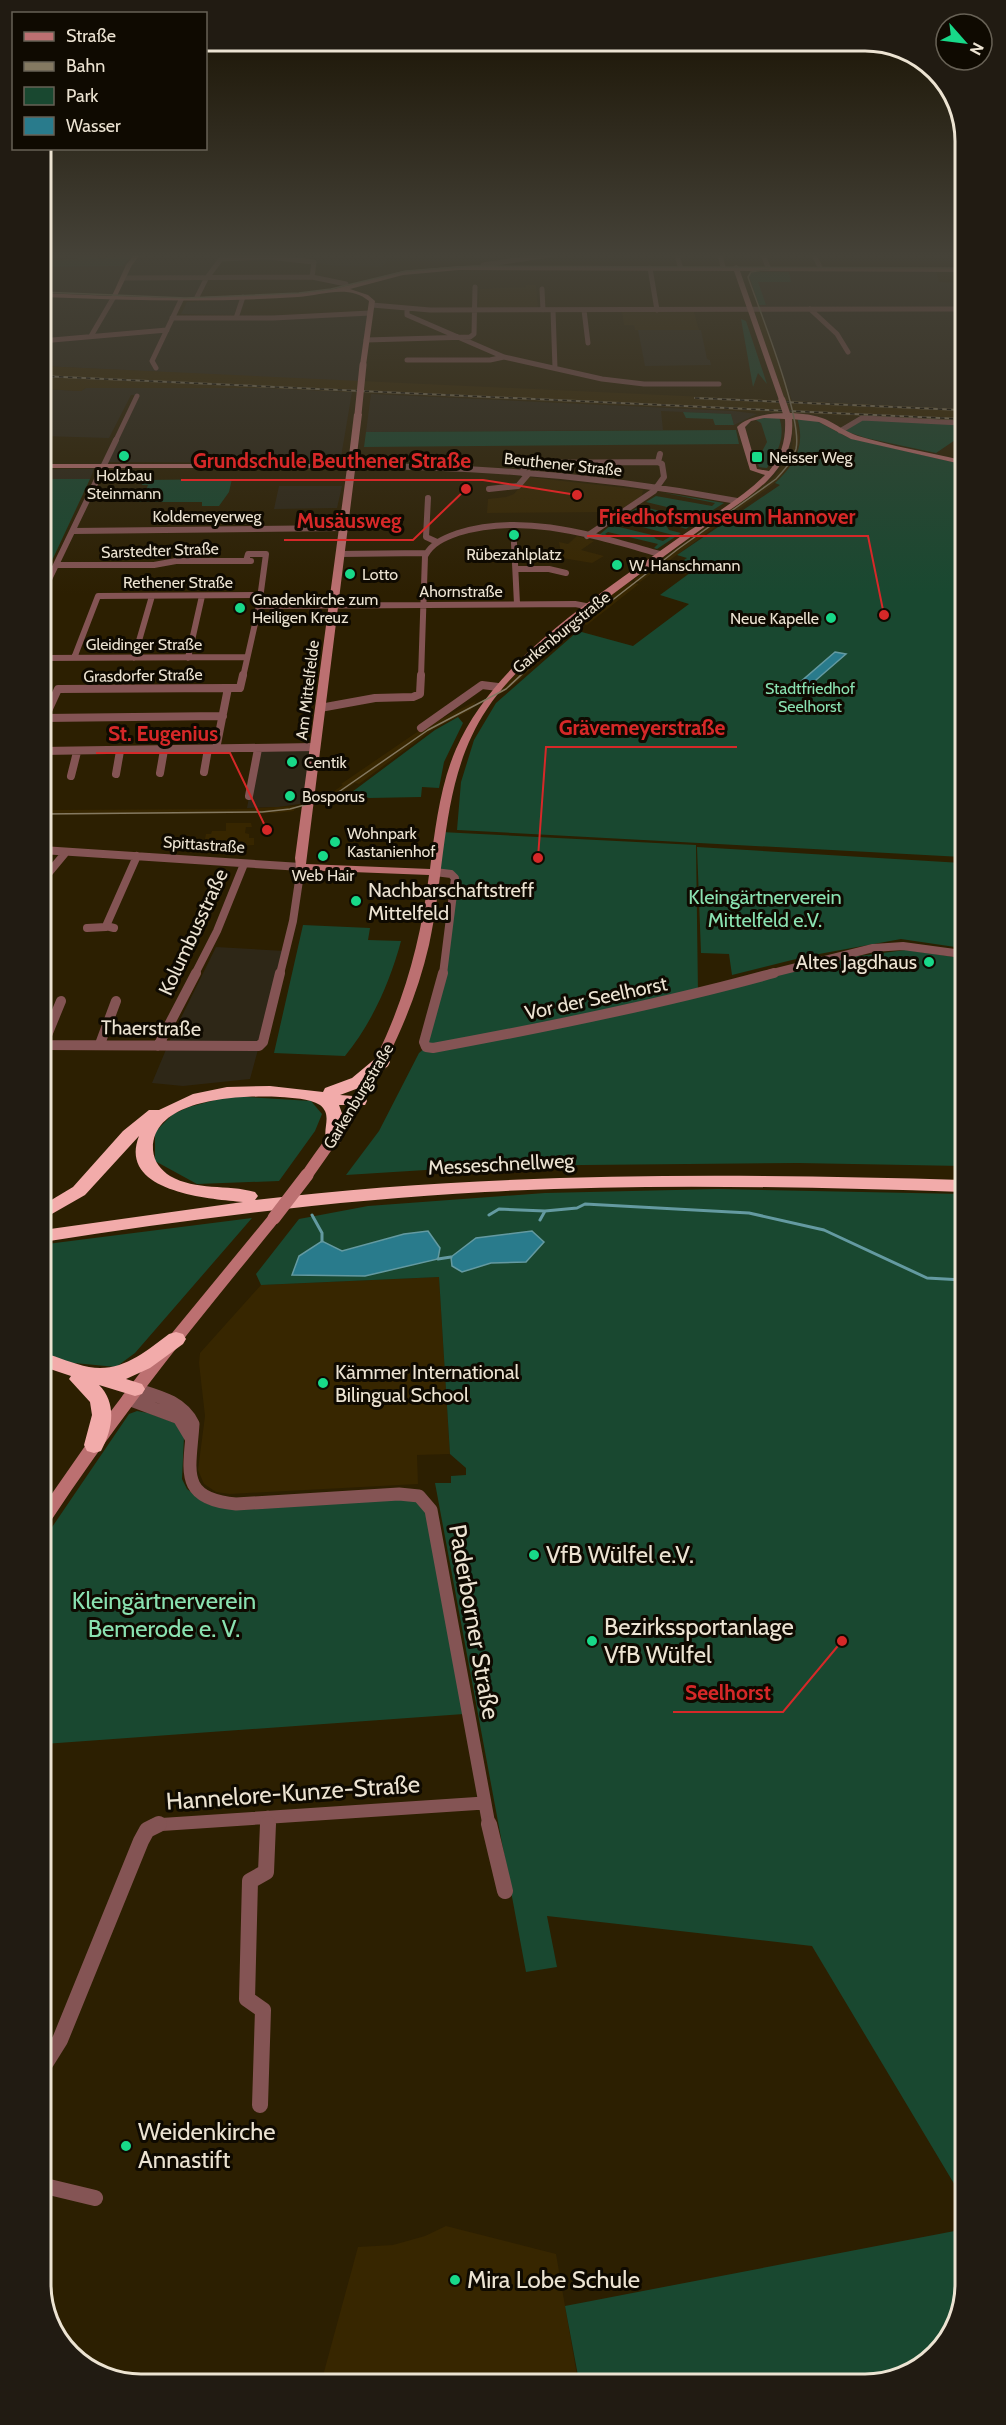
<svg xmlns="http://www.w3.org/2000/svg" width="1006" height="2425" font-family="Cabin,sans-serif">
<rect width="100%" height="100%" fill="#2c1f01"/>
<path fill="#2e2717" d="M132,255H392L382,267L337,266L269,257L223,259L206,279L198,297H183L173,318L370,313L361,382L41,366V277L48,267L123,266Z
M936,270L939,282L961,283V409L792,401L749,276L750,274L755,271Z
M240,299L234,315L181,314L187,302Z
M638,330H701L707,359L710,360L711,365L645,366Z
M86,388H267L352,392L340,463L108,462L140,395H131L109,438L41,436V389L81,391Z
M371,394L734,411L757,414L734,425L731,414L661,411L663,430L366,432Z
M41,469H94L90,479H42Z
M279,486H342L337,508L274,509Z
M315,747L306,803L279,807L247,808L258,749Z
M216,947L285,951L250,1079L183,1086L152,1083L170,1040Z"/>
<path fill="#372600" d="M526,285H536L538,308H478L480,289L526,287Z
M622,312H694L699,330H635L634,325H624Z
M755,312H761L791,400H784Z
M41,366L961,409V421L267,388H86L81,391L41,389Z
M790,418H797L800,443L796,458L786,474L775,483L640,582L633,580L773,478L781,468L792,449L793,436Z
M528,477L643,490L642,496L617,512L487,513L488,499L506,497L514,494Z
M577,536L594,541L581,550L604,556L592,563L562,558L559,542L568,544Z
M629,582L639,584L587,625L577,624L576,622Z
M573,627L579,628L555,647L517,682L497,696L504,686L541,651Z
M476,701L471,710L432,730L359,784L355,783L336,796L312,806V801L331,793L343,785L341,784L423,728Z
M295,806L294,811L276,813L42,815V810L243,809Z
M226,823H251L252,827H246L245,833L249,834V838H254V845L203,848L206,834H211L212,831H226Z
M439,1277L450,1454L417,1455L418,1484L230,1494L216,1492L204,1484L198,1470L205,1416L199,1363L200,1353L261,1285Z
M446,2226L556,2254L578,2381L321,2383L358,2247L393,2245L425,2236Z"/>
<path fill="#194830" d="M41,255H56L49,260L97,259H78L65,255H85L100,259L132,255L123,266L49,267L41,277Z
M752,272H789L791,282H758L766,305H759L749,276Z
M741,319L746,321L767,384L758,373L753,387Z
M683,412L731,414L734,425H715L713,419L686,418Z
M861,416L961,421V436L936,453L866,438L839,429Z
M767,417H779C786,437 778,452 767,468L759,467L757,461L767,442L761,423L756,420Z
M797,418H811L849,438L961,464L962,857L457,830L461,782L474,740L496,703L578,631L633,646L689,604L660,595L698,567L681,562L687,558L677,555L780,485L775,483C795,465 806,445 797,418Z
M736,430L739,444L364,447L366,432Z
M41,479H90L42,582Z
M232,479L229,492L219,506H202V502H136L138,493H145L148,485H142L143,480Z
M660,492L724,503L699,519L696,518L700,515L646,502L656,496L712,506L715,503Z
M640,506L681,516L686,521L694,523L686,529L680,527L687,525L636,512L632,515L634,516L626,515Z
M626,515L666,525L669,530L681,533L657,549L654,548L658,544L608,532L605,534L609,536L606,537L599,535L611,525L652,535L656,539L663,541L673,535L623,522L616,524L618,522L616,521Z
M458,717L463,723L444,762L439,788L422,787L421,797L369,798L352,792L435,730Z
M441,832L696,845L698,994L851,957L906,950L962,958L963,1166L798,1163L489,1166L346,1175L379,1131L419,1053L426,1047L441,986L455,878L435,872Z
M697,847L962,863V948L901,939L808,956L732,975L729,954L701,953Z
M303,925L370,928L368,940L401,941C390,982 372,1023 345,1056L274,1053Z
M230,1096L311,1101L322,1114L315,1131L279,1181L197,1184L155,1161V1132L173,1114L189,1107Z
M718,1189L963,1194L965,2202L812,1946L547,1916L557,1967L526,1972L435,1483H451V1476L466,1475V1468L450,1454L439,1277L261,1285L256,1274L299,1219L368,1206L545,1193Z
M252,1218L135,1353L116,1367L64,1362L44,1352L43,1247L47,1244Z
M137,1411L148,1413L175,1423L184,1437L182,1479L187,1489L205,1503L222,1508L403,1499L416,1500L426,1512L464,1714L44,1744V1539L129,1414Z
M965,2229V2284L945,2345L897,2379L579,2381L565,2306Z"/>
<path fill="#297b8c" stroke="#649aa1" stroke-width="1.5" d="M835,652L846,654L808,687L798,684Z
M428,1231L440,1248L438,1259L365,1276L292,1275L299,1256L322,1241L342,1251L404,1234Z
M532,1231L544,1242L526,1262L491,1263L462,1272L452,1266L451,1257L476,1238Z"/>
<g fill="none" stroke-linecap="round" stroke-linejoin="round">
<path stroke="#649aa1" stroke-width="1.5" d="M43,261L52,255"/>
<path stroke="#649aa1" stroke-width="3" d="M312,1215L322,1233V1241
M489,1215L499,1209L545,1211
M540,1220L545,1211L577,1208L585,1204L749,1213L824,1230L927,1278L963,1280
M438,1259L451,1257"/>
<path stroke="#845454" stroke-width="5" d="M677,255L680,266
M720,255L723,267
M763,255L768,267
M814,255L820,267
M483,265L550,255
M650,268L657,310
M124,278L312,277L346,284
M542,289L543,310
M197,297L206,279L221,259L268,257L314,262L312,277
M372,305L430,310L961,309
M407,308V315L504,357L602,379L644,384H719
M810,309L837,334L848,352
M553,310L555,368
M584,310L588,343
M172,318H273L370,313
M236,318L243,297
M91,336L115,295
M366,340L470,337L474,334L475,287
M41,341L167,330
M407,360H490L504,357
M156,368L152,361L181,300
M840,431L862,418L961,423
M115,442L137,396"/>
<path stroke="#845454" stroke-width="6" d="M350,466C481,466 609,477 737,501
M522,473L526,464L531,463L658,462
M489,489L518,486L529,473
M428,498L426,537L437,542
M73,531L342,528
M587,536L654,491L664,477L662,464L658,462L660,454
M514,543L517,604
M339,554L426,553
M56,565H154L176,561H251
M516,569H549L566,573
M42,594L116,440
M259,606L575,604L591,607
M42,658L247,657
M74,658L98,596L259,595
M134,658L152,596
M188,658L202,596
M243,677L259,606L266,554H248L246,561
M421,677L425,556C432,543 444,538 458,533C524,512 595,536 660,554"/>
<path stroke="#845454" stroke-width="8" d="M320,708L375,698L413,697L420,694L421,675
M44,718L223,716
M42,724L58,689L228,688
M421,728L482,685L498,687
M216,749L228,688H240L243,675
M42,751L315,747
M204,772L208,749
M160,773L164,750
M116,774L120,751
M71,776L77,752
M249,796L258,749
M42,850L301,867L293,921L280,974
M435,872L451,874L455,878L443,974
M42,881L66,852
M87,928L106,927
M114,928L106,926L137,856
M195,974L217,931L244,864
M769,974L873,948L903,946L962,954"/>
<path stroke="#845454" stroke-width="10" d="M443,973L424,1042L426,1047L433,1048C548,1027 662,1004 774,973
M100,1044L116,1001
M43,1045L259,1046L263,1042L280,973
M43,1045L61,1001
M158,1046L196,973"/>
<path stroke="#845454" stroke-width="13" d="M135,1389C157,1396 182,1401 193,1424C190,1470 178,1499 236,1504L399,1494L419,1496L431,1510L489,1825
M128,1399L179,1418L191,1438
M154,1825L484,1803
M268,1825V1817"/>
<path stroke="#845454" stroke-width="16" d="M489,1824L505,1891
M45,2064L60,2040L141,1841L147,1830L159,1824
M260,2105L263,2010L247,1999L250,1881L266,1872L268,1824
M45,2186L95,2198"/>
<path fill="#bc7071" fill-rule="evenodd" d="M134,255H140L132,265L117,296L181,298L299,293L334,289L403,271L459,266L733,267L736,265L739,267L961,268V272L740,271L785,400L782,402L779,400L734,271L459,270L403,275L350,289L368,295L375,301L366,365L363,367L360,365L369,301C349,284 322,295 298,297C213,303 127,300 41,297V293L112,296L126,265Z
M358,412L362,414L306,864L430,869C435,829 440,786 456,749C496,658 599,595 677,539C706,519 740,500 765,475L750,470L737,427C754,410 803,410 825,419C836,424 846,432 858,436C891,446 927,452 961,460V464L851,439L819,422L792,419C794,444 785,462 768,480C751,497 730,510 710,523C667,554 624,585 582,618C548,644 511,672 487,709C440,779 447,865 429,945C409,1032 364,1106 312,1178L307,1179L300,1175C318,1148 338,1123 355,1095C397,1027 419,954 429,875L301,870L296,867L295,858L347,468H41V464H348L354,414ZM764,418L785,419C786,439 782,455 769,471L757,469L745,427L751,421Z
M274,1213L281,1218L279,1221C199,1319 119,1417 50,1522L44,1524V1505L92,1436L149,1361L269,1215Z"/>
<path fill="#f2abaa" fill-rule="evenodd" d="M382,1057L388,1058L390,1062L388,1066L364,1086L340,1095L365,1097L367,1101L365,1105H339L344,1119L340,1143H328C320,1131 334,1116 320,1105C309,1098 292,1098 280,1097C245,1095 151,1097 153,1150C154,1162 161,1170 170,1176C196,1191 227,1184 255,1192L258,1196L255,1200C491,1172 726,1173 963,1180V1192C804,1187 644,1183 485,1192C337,1200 190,1219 43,1242V1230L243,1202C209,1199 117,1192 139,1136L85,1195L43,1219V1205L73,1187L123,1131L149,1110H159L193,1094L227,1087L270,1086L323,1092L325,1088L352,1078L376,1058Z
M176,1332L183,1334L186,1339L183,1344L150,1368L126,1379L142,1384L145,1389L142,1394L135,1396L99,1385C117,1403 113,1429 101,1451L94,1453L87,1451L84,1445L92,1415L90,1402L69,1379L71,1376L44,1367V1353C59,1357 73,1364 89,1367C121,1373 145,1352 169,1334Z"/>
<path stroke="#847961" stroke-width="1.5" d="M41,292L186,298L299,293L331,289L406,271L474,266L961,268
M42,814L262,812L290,809L330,798L428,730L506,689L547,651L678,549L776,479C784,470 793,461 796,449C803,418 760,312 748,277L751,272L769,269"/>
<defs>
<path id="rail" d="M41,376L961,419
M695,398L961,410"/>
</defs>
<use href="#rail" stroke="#847961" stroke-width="2"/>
<use href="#rail" stroke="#0f0a01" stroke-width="1.5" stroke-dasharray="4.5" stroke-linecap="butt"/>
<path stroke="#bc7071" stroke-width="7" d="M782,400L788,418
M358,414L363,365"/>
<path stroke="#bc7071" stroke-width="13" d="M274,1218L307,1175"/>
</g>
<linearGradient id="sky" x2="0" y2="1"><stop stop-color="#181101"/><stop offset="0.43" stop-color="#454238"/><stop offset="1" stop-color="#454238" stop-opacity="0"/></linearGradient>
<rect width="1006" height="594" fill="url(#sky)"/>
<g fill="#18d989" stroke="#0f0a01" stroke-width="2">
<circle cx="124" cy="456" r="6"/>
<rect x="751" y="451" width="12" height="12" rx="3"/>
<circle cx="514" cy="535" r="6"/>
<circle cx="617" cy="565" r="6"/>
<circle cx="350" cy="574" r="6"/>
<circle cx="240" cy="608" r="6"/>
<circle cx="831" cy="618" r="6"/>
<circle cx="292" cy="762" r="6"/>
<circle cx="290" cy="796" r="6"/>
<circle cx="335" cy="842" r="6"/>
<circle cx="323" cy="856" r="6"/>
<circle cx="356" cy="901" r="6"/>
<circle cx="929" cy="962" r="6"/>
<circle cx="323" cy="1383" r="6"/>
<circle cx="534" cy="1555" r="6"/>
<circle cx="592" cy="1641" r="6"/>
<circle cx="126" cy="2146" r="6"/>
<circle cx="455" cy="2280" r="6"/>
</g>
<g text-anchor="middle" stroke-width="6" stroke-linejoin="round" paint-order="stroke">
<g font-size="16" fill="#ece3d2" stroke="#0f0a01" text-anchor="start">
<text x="769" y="463">Neisser Weg</text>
<text x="124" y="481" text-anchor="middle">Holzbau<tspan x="124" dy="18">Steinmann</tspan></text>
<text x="514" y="560" text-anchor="middle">Rübezahlplatz</text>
<text x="629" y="571">W. Hanschmann</text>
<text x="362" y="580">Lotto</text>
<text x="252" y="605">Gnadenkirche zum<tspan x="252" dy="18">Heiligen Kreuz</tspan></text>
<text x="819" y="624" text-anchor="end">Neue Kapelle</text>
<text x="304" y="768">Centik</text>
<text x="302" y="802">Bosporus</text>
<text x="347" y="839">Wohnpark<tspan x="347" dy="18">Kastanienhof</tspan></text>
<text x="323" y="881" text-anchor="middle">Web Hair</text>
</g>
<g font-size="16" fill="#ece3d2" stroke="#0f0a01">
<text transform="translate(563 464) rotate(6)" y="6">Beuthener Straße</text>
<text x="207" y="522">Koldemeyerweg</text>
<text transform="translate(160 550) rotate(-2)" y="6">Sarstedter Straße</text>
<text x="178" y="588">Rethener Straße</text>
<text x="461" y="597">Ahornstraße</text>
<text transform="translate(561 632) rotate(-39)" y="6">Garkenburgstraße</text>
<text x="144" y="650">Gleidinger Straße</text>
<text transform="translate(143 675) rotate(-1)" y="6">Grasdorfer Straße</text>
<text transform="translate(307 690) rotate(-83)" y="6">Am Mittelfelde</text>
<text transform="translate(204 844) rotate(4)" y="6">Spittastraße</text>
<text transform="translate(358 1096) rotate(-59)" y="6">Garkenburgstraße</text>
</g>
<g font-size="16" fill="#8ae2b1" stroke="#0f0a01">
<text x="810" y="694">Stadtfriedhof<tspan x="810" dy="18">Seelhorst</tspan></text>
</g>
<g font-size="20" fill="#ece3d2" stroke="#0f0a01" text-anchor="start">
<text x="368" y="897">Nachbarschaftstreff<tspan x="368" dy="23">Mittelfeld</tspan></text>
<text x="917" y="969" text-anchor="end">Altes Jagdhaus</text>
<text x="335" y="1379">Kämmer International<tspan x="335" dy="23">Bilingual School</tspan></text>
</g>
<g font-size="20" fill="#8ae2b1" stroke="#0f0a01">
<text x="765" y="904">Kleingärtnerverein<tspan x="765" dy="23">Mittelfeld e.V.</tspan></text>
</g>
<g font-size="20" fill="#ece3d2" stroke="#0f0a01">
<text transform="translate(193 932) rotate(-65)" y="7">Kolumbusstraße</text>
<text transform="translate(596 998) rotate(-12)" y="7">Vor der Seelhorst</text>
<text transform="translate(151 1028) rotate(1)" y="7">Thaerstraße</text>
<text transform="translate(501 1164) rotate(-3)" y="7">Messeschnellweg</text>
</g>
<g font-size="24" fill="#ece3d2" stroke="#0f0a01" text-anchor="start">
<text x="546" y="1563">VfB Wülfel e.V.</text>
<text x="604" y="1635">Bezirkssportanlage<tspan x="604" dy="28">VfB Wülfel</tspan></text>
<text x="138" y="2140">Weidenkirche<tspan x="138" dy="28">Annastift</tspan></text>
<text x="467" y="2288">Mira Lobe Schule</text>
</g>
<g font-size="24" fill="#8ae2b1" stroke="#0f0a01">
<text x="164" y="1609">Kleingärtnerverein<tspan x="164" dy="28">Bemerode e. V.</tspan></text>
</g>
<g font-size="24" fill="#ece3d2" stroke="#0f0a01">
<text transform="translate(474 1622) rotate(80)" y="8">Paderborner Straße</text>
<text transform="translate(293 1793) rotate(-4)" y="8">Hannelore-Kunze-Straße</text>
</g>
</g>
<path d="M0 0H1006V2425H0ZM141 51H865A90 90 0 0 1 955 141V2284A90 90 0 0 1 865 2374H141A90 90 0 0 1 51 2284V141A90 90 0 0 1 141 51Z" fill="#211b12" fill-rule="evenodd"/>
<path fill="none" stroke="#ece3d2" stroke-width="3" d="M141 51H865A90 90 0 0 1 955 141V2284A90 90 0 0 1 865 2374H141A90 90 0 0 1 51 2284V141A90 90 0 0 1 141 51Z"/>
<path fill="none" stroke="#d62828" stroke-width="2" d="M577 495L483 480H181M884 615L868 536H587M466 489L413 540H284M538 858L546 747H737M267 830L230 753H96M842 1641L783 1712H673"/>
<g fill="#d62828" stroke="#0f0a01" stroke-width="2">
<circle cx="577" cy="495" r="6"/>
<circle cx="884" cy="615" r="6"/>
<circle cx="466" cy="489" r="6"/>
<circle cx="538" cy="858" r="6"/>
<circle cx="267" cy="830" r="6"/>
<circle cx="842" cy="1641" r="6"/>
</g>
<g font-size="21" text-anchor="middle" font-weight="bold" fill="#d62828" stroke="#0f0a01" stroke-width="6" stroke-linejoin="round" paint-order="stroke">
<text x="332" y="468">Grundschule Beuthener Straße</text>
<text x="727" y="524">Friedhofsmuseum Hannover</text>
<text x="349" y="528">Musäusweg</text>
<text x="642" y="735">Grävemeyerstraße</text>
<text x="163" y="741">St. Eugenius</text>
<text x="728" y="1700">Seelhorst</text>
</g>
<rect x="12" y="12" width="195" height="138" fill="#0f0a01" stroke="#676155" stroke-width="1.5"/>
<rect x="24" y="32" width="30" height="9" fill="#bc7071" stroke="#676155" stroke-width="1.5"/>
<text x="66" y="42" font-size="18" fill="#ece3d2">Straße</text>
<rect x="24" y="62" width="30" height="9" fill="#847961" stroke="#676155" stroke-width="1.5"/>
<text x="66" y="72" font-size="18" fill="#ece3d2">Bahn</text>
<rect x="24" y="87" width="30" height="18" fill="#194830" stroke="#676155" stroke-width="1.5"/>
<text x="66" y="102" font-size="18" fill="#ece3d2">Park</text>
<rect x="24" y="117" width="30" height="18" fill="#297b8c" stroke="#676155" stroke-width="1.5"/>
<text x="66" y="132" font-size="18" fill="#ece3d2">Wasser</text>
<g transform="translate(964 42) rotate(118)"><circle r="28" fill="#0f0a01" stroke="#676155" stroke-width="1.5"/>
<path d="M0-4.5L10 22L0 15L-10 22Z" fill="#18d989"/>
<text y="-9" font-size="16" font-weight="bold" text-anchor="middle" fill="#ece3d2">N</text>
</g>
</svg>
